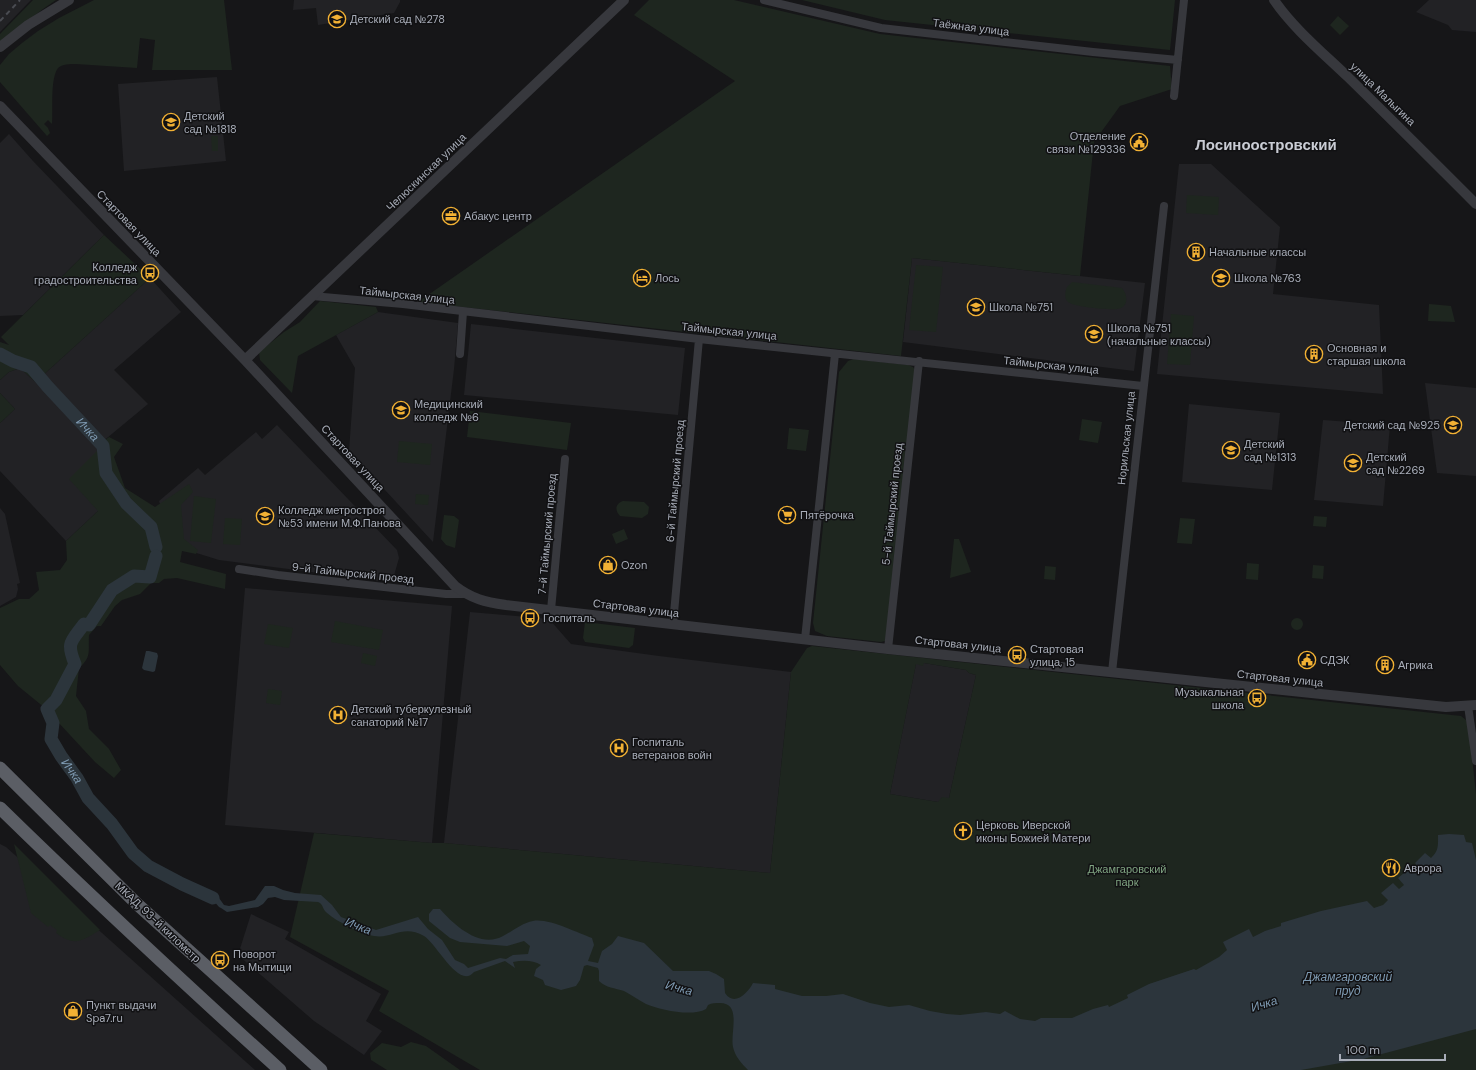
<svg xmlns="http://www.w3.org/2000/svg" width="1476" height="1070" font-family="'DM Sans',sans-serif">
<rect width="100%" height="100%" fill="#161618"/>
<path fill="#222225" d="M0,0H31L0,32Z
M294,0H400V2L394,13L318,25L316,8L293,10Z
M1429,0H1476V32L1452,30L1448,25L1416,12Z
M217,77L226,161L124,171L118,84Z
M9,134L33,161L104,235L23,315L0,316V143Z
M1179,164H1211L1280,227L1273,294L1379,305L1383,394L1157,374Z
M912,258L1145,283L1134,371L903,342Z
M150,278L181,312L114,370L148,404L101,443L41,377Z
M378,312L458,323L454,369L433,542L349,451L355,368L336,335Z
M471,324L685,348L678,415L464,395Z
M20,368L53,398L100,448L98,511L66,541L0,471V423L15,409L0,393V380L9,372Z
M1425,383L1476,388V476L1437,473Z
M1189,404L1280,413L1272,490L1182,482Z
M1323,420L1390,425L1383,506L1314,500Z
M277,425L397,550L399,558L393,579L388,582L219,560L174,546L159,501L198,468L205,475L256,432L262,439Z
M0,508L5,514L20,583L17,584L18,589L16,597L0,606Z
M245,588L452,606L432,843L225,825Z
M470,612L549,619L571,644L659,656L791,672L770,873L444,843Z
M924,663L966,670L969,673L976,675L949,798L938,802L890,794L916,664Z
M0,844L6,847L255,1070H0Z
M251,914L289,932L285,939L381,994L366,1021L382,1031L364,1055L314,1021L238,955Z"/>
<path fill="#1e261f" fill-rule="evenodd" d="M33,0H56L43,9L0,42V34Z
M94,0H224L232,70H152L155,40L140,38L137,68L76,64C70,64 62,64 58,68C50,78 53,111 52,124L48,120L44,124L48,128L50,133L47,136L0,82V65L9,54L22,43L38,31L59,18Z
M649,0H734L880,34L1170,66L1172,89L1120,106L1094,142L1080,276L912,258L901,356L418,302L735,81L634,15Z
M802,0H1175L1170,50L885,20Z
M1338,16L1349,26L1340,35L1330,25Z
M211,136H218V151H212Z
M1187,195L1219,197L1218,215L1186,213Z
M104,235L150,278L41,377L101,443L109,437L123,444L114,457L125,488L155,507L189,484L193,492L181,505L184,539L198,550L196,554L182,551L180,562L226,574L225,589L177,578L164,579L159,583H151L140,594L122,600L115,606L101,626H97L89,635C88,651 92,657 79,668L76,696L86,711L89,729L109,749L121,770L114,778L95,762L45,708L18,686L0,665V608L19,599H29L39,590L36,572L60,570L67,560L66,541L98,511L69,479L100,448L53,398L20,368L9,372L0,380V342L9,345L1,337Z
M916,265L943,267L936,332L909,330Z
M1072,282L1122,288C1128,295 1129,308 1117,309C1109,310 1074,307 1068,302C1064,298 1065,292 1067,287Z
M320,301L376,307L378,312L298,356L292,393L260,360L259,352L284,332L300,322Z
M1429,304L1451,306L1455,322L1428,321Z
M1171,314L1194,316L1190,365L1167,364Z
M854,359L908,365L913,367L915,370L886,638L885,641L881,642L827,636L815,631L813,623L839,372L848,361Z
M0,393L15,409L0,423Z
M470,411L571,423L567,450L467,437Z
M1082,419L1102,422L1098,443L1079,440Z
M789,428L809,430L806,451L787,449Z
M399,441L432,444L430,465L397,462Z
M416,494L429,495L428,505L415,504Z
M194,496L216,499L211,543L190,541Z
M623,501L644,502L649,507L648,514L642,518L620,516C614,510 616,503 623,501Z
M444,515L454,516L459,520L455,548L446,545L441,539Z
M1314,516L1327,517L1326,527L1313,526Z
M225,518L242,519L240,545L223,544Z
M1180,518L1195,519L1192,544L1177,543Z
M624,529L628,539L616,544L612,534Z
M954,539H959L971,572L950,578Z
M1247,563L1259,564L1258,580L1246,579Z
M1313,565L1324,566L1323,579L1312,578Z
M1045,566L1056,567L1055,580L1044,579Z
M1291 624a6 6 0 1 1 12 0a6 6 0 1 1-12 0Z
M335,621L383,630L379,650L331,642Z
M585,622L635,628L633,645L629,648L585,642L583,638Z
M268,624L293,628L289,648L264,644Z
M812,646L1461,716L1466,720L1469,729L1476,794V1070H480L379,1011L389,991L290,937L314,833L432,843H444L770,873L791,672L807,648ZM924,663L966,670L969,673L976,675L949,798L942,797L938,802L890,794L916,664L923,666Z
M363,653L377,656L375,666L361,663Z
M268,689L282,691L280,705L266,703Z
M14,844L100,930C82,941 75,947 56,933L57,930L50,925L48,927L31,913Z
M411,1042L426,1046L460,1070H387L371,1060L370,1053L382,1043L401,1047Z"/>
<path fill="#2c353c" d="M146,651H149L157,653L158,656L155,671L153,672L144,670L142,668Z
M1449,834L1464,835L1466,842L1472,843L1476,860V1029L1363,1059L1301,1070H748C741,1063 735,1056 733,1047C730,1033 742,1003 720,1003C715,1003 712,1003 708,1005L706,1009C692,1017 660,1010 646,1004C638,1000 632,995 624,991C615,988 606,988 599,981V971L598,968L587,965L584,966L580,980L576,986L561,990L545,985L543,980L534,976L536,969L541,965C533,960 523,960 513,962L515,968L505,961L474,972C459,990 437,944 424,936C403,924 393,939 374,936C362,934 333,920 325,911C322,907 323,904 318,902L284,900L275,897L268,898L263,904L258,907L227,912L221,908L219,907L213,900L198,892L199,889L219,898L224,905L229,906L255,900L265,886H274L283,890L295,893L321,895L332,905L341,917L376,930L418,917L428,929L442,940L455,960L464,964L468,968L500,958L506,959L513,955L528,954L530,946L524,941L507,946L460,942L450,938L429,921V914L433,909H440C454,925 480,949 503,936C513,931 522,923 533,921C549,918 577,933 592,938L594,945L588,961L598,963L602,951L612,944L618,936L644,943L673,971H709L716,974L724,979L725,993C734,1007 748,993 753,983L775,985V989L802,996H826L843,994L870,1003L889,1007L909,1005L930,1011L947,1014L960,1015L986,1012L1000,1014L1005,1011L1020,1019L1035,1021L1041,1018H1072L1093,1009L1108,1005L1109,1007L1128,998L1127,995L1149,984L1194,969L1196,970L1219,957L1227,950L1223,942L1249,929L1253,937L1265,931L1281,926V923L1321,911L1367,901L1374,908L1383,905L1388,900L1381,893L1393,883L1399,889L1404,885L1398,878L1410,868L1415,873L1420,869L1415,863L1425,853L1431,858C1439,851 1438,845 1438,835Z"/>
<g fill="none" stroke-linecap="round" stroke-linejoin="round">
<g stroke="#2c353c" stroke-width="13">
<path id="s1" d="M0,354L13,361L31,367L48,387L103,446L106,473L126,503L151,527L156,547"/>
<path id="s2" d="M156,556L150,577L134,576L112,590L89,625L84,624C71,642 66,642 75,664L56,700L47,709L53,723L51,739L61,756L77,778L88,798L112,824L133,853L148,866L182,884L213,898"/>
</g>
<path stroke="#37383d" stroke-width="8" d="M764,0L881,28L1093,52L1178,60
M1174,96L1184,0
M312,296L403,304L699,339L1143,386
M460,354L463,312
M239,569L278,575L446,594H466
M551,610L565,459
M673,624L699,339
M805,639L835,354
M888,649L919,361
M1112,672L1164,206
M1468,706L1476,761"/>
<path stroke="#37383d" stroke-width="10" d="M1274,0C1293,28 1323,53 1348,77C1391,119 1434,162 1476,204
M0,47L28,25L69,0
M0,106L245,360L455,586C472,599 485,602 506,605L888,649L1446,707L1476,705
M245,360L624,0"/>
<path stroke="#5b5e65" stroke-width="13" d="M0,768L137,904L321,1070
M0,808C91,897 185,984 280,1070"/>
<path stroke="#4a4c52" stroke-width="2" stroke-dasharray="5 4" stroke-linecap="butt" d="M0,21L20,0"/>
</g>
<defs>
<symbol id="school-ring" viewBox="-11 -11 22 22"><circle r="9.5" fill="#111113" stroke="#f2b134" stroke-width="1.5"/><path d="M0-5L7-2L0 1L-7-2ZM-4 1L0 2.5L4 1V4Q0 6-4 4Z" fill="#f2b134"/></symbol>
<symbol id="civic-ring" viewBox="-11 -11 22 22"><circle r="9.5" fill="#111113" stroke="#f2b134" stroke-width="1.5"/><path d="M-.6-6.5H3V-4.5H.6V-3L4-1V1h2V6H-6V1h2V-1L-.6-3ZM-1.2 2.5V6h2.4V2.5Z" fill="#f2b134"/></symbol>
<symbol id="office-ring" viewBox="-11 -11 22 22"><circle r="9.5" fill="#111113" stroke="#f2b134" stroke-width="1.5"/><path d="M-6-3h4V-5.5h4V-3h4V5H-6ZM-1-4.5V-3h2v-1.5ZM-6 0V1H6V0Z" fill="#f2b134"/></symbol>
<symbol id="building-ring" viewBox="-11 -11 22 22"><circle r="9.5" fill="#111113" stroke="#f2b134" stroke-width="1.5"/><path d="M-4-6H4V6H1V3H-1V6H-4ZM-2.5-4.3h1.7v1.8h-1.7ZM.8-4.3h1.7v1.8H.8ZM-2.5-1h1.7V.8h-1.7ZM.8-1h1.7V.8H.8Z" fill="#f2b134"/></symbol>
<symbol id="bus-ring" viewBox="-11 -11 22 22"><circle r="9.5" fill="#111113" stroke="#f2b134" stroke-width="1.5"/><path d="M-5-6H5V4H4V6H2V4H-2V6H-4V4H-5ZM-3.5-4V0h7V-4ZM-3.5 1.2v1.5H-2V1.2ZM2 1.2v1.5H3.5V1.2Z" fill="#f2b134"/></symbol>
<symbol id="hotel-ring" viewBox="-11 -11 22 22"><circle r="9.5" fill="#111113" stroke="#f2b134" stroke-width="1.5"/><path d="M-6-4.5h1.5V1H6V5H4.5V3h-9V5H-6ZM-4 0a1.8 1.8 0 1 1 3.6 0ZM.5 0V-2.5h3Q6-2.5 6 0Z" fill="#f2b134"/></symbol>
<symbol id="university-ring" viewBox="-11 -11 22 22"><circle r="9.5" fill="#111113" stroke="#f2b134" stroke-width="1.5"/><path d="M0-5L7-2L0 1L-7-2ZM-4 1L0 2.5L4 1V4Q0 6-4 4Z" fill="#f2b134"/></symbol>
<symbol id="supermarket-ring" viewBox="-11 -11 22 22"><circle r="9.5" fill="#111113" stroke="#f2b134" stroke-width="1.5"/><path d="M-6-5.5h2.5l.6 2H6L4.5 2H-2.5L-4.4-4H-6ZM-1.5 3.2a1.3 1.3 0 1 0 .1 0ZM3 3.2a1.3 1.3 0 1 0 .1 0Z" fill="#f2b134"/></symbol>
<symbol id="shop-ring" viewBox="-11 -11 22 22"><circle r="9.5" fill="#111113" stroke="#f2b134" stroke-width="1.5"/><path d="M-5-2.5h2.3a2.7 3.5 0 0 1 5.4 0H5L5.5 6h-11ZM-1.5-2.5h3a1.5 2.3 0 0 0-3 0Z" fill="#f2b134"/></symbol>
<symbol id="hospital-ring" viewBox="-11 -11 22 22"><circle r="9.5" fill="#111113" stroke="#f2b134" stroke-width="1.5"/><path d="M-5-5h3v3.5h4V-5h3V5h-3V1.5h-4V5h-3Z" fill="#f2b134"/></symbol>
<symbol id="church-ring" viewBox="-11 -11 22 22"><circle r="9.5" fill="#111113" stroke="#f2b134" stroke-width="1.5"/><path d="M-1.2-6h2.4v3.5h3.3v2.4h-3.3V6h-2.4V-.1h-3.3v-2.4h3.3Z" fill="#f2b134"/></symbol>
<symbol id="restaurant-ring" viewBox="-11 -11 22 22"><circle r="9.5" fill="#111113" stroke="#f2b134" stroke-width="1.5"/><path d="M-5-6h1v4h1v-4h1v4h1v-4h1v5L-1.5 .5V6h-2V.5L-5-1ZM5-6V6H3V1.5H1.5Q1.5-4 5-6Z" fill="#f2b134"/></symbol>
</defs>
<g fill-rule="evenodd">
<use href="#school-ring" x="327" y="9" width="20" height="20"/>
<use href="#school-ring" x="161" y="112" width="20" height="20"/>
<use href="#civic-ring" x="1129" y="132" width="20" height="20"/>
<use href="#office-ring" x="441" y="206" width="20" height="20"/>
<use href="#building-ring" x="1186" y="242" width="20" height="20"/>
<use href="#bus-ring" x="140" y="263" width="20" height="20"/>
<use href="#hotel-ring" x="632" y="268" width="20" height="20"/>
<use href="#school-ring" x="1211" y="268" width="20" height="20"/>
<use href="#school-ring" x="966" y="297" width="20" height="20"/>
<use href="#school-ring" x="1084" y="324" width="20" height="20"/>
<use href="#building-ring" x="1304" y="344" width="20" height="20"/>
<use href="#university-ring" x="391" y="400" width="20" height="20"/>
<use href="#school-ring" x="1443" y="415" width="20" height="20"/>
<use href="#school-ring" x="1221" y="440" width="20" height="20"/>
<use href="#school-ring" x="1343" y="453" width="20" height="20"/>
<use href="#supermarket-ring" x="777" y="505" width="20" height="20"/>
<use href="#university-ring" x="255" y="506" width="20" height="20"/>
<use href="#shop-ring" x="598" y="555" width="20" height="20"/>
<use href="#bus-ring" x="520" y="608" width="20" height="20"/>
<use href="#bus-ring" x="1007" y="645" width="20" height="20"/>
<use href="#civic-ring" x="1297" y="650" width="20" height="20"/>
<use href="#building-ring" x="1375" y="655" width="20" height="20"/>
<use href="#bus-ring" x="1247" y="688" width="20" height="20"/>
<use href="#hospital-ring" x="328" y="705" width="20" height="20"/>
<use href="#hospital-ring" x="609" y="738" width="20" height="20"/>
<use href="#church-ring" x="953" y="821" width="20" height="20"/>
<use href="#restaurant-ring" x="1381" y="858" width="20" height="20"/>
<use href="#bus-ring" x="210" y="950" width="20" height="20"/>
<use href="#shop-ring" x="63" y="1001" width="20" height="20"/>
</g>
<g text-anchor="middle" stroke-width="3" stroke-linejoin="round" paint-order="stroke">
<g font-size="11" fill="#a8adb8" stroke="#111113" text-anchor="start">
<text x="350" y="23">Детский сад №278</text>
<text x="184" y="120">Детский<tspan x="184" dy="13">сад №1818</tspan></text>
<text x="1126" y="140" text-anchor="end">Отделение<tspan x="1126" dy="13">связи №129336</tspan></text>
<text x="464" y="220">Абакус центр</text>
<text x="1209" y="256">Начальные классы</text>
<text x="137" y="271" text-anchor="end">Колледж<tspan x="137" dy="13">градостроительства</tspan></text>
<text x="655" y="282">Лось</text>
<text x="1234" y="282">Школа №763</text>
<text x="989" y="311">Школа №751</text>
<text x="1107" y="332">Школа №751<tspan x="1107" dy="13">(начальные классы)</tspan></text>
<text x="1327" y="352">Основная и<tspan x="1327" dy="13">старшая школа</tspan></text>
<text x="414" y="408">Медицинский<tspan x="414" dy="13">колледж №6</tspan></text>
<text x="1440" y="429" text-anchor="end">Детский сад №925</text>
<text x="1244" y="448">Детский<tspan x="1244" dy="13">сад №1313</tspan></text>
<text x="1366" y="461">Детский<tspan x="1366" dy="13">сад №2269</tspan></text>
<text x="278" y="514">Колледж метростроя<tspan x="278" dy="13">№53 имени М.Ф.Панова</tspan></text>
<text x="800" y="519">Пятёрочка</text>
<text x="621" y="569">Ozon</text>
<text x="543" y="622">Госпиталь</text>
<text x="1030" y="653">Стартовая<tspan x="1030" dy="13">улица, 15</tspan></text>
<text x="1320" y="664">СДЭК</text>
<text x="1398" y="669">Агрика</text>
<text x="1244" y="696" text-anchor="end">Музыкальная<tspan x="1244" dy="13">школа</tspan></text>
<text x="351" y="713">Детский туберкулезный<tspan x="351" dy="13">санаторий №17</tspan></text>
<text x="632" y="746">Госпиталь<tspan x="632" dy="13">ветеранов войн</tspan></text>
<text x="976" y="829">Церковь Иверской<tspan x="976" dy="13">иконы Божией Матери</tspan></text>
<text x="1404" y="872">Аврора</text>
<text x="233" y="958">Поворот<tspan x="233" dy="13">на Мытищи</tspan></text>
<text x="86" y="1009">Пункт выдачи<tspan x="86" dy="13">Spa7.ru</tspan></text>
</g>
<g font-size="11" fill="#a8adb8" stroke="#111113">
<text transform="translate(971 27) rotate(7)" y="4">Таёжная улица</text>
<text transform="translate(1383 94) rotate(44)" y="4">улица Малыгина</text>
<text transform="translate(426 172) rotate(-44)" y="4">Челюскинская улица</text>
<text transform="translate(129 223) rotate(46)" y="4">Стартовая улица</text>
<text transform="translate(407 295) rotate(6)" y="4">Таймырская улица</text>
<text transform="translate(729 331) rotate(6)" y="4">Таймырская улица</text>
<text transform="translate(1051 365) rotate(6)" y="4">Таймырская улица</text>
<text transform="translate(1126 438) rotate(-84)" y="4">Норильская улица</text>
<text transform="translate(353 458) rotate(47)" y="4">Стартовая улица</text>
<text transform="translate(675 481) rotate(-85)" y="4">6-й Таймырский проезд</text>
<text transform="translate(892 504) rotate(-84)" y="4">5-й Таймырский проезд</text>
<text transform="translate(547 534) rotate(-85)" y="4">7-й Таймырский проезд</text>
<text transform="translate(353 573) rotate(6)" y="4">9-й Таймырский проезд</text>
<text transform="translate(636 608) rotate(7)" y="4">Стартовая улица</text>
<text transform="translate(958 644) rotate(6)" y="4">Стартовая улица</text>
<text transform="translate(1280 678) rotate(6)" y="4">Стартовая улица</text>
<text transform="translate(158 922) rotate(43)" y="4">МКАД, 93-й километр</text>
</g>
<g font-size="11" fill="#7fa381" stroke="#111113">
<text x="1127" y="873">Джамгаровский<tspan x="1127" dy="13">парк</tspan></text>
</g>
<g font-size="12" font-style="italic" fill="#7f9bb3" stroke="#111113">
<text dy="4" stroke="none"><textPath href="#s1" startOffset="118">Ичка</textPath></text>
<text dy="4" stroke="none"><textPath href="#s2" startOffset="279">Ичка</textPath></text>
<text transform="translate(358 926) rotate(22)" y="4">Ичка</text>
<text x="1348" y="981">Джамгаровский<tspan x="1348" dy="14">пруд</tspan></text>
<text transform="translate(679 988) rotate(15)" y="4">Ичка</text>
<text transform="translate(1264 1004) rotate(-17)" y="4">Ичка</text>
</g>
<g font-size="15" font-weight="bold" fill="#c9ccd4" stroke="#111113">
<text x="1266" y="150">Лосиноостровский</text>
</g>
</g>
<path d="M1340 1054v6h105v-6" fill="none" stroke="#a8adb8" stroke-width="2"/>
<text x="1346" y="1054" font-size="12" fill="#a8adb8" stroke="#111113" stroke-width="3" paint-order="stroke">100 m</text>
</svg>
